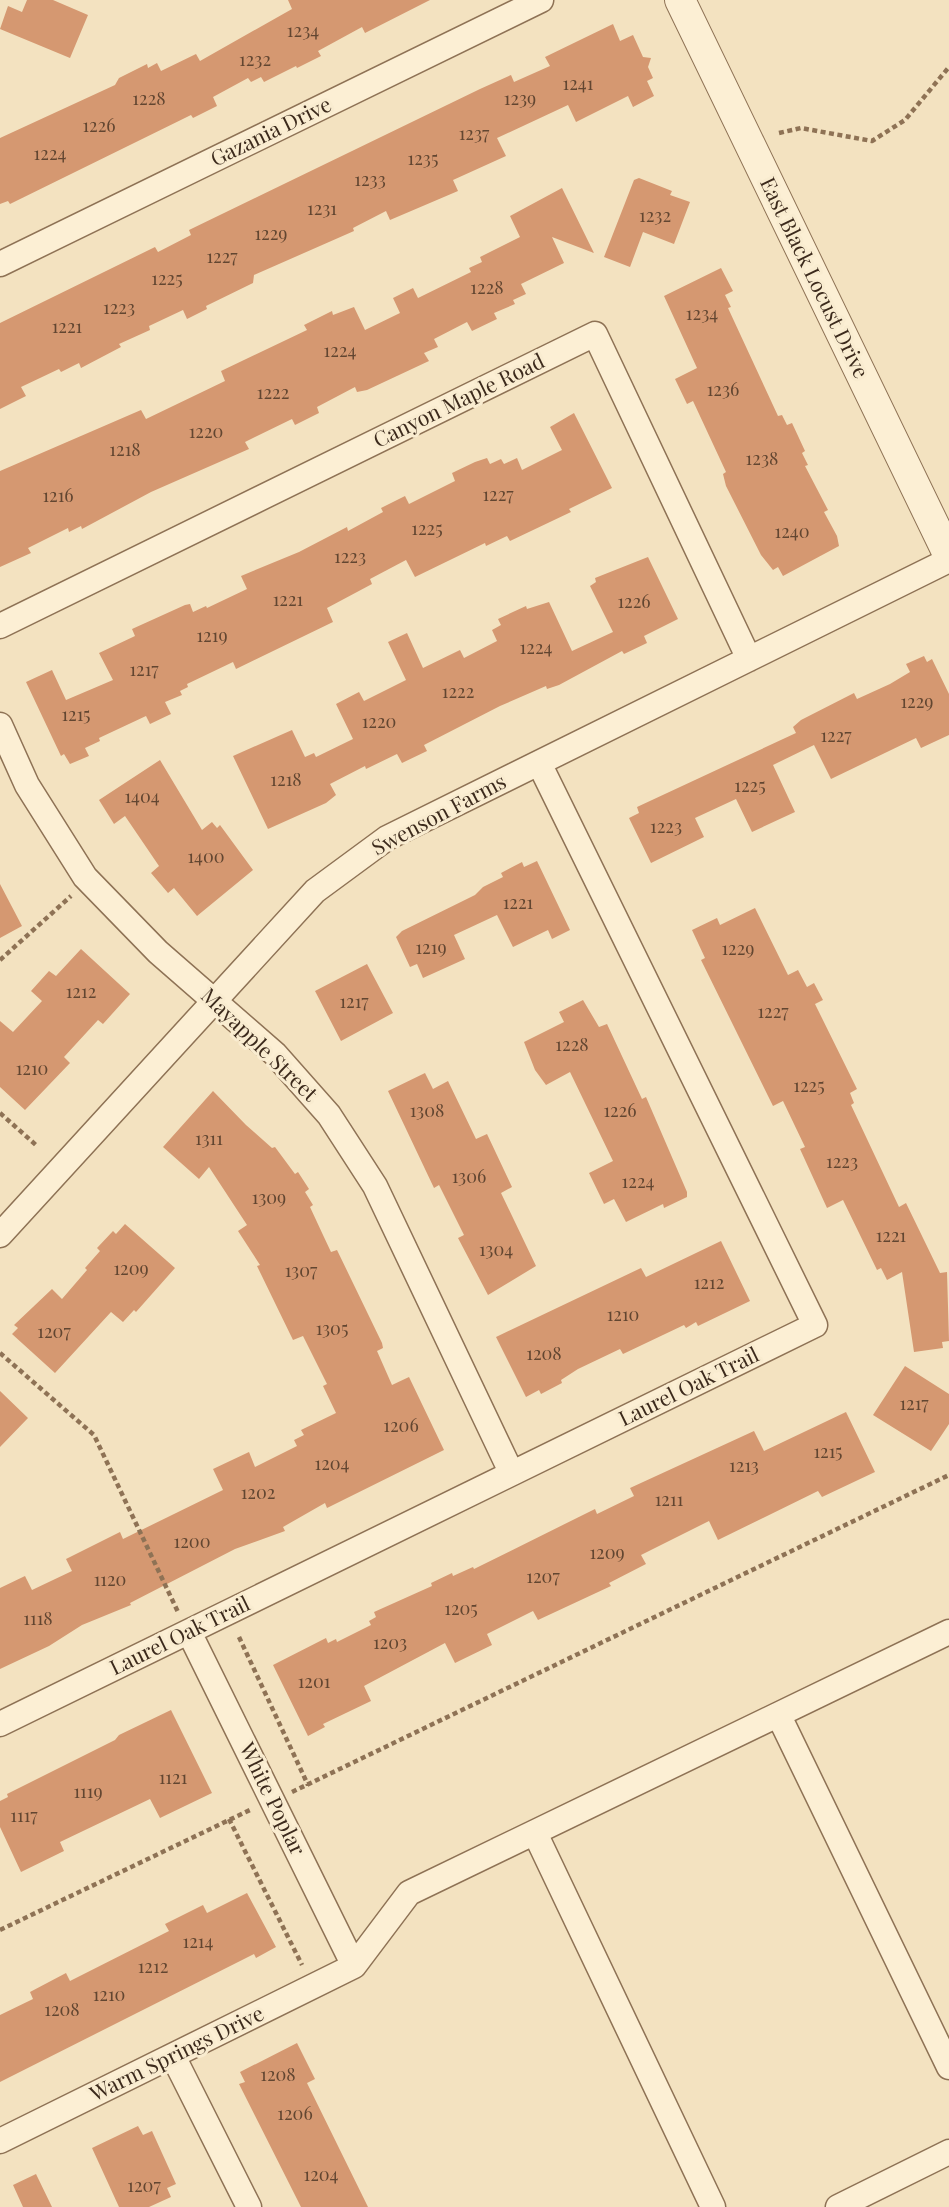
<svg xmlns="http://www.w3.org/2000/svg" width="949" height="2207" font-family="'Playfair Display',serif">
<rect width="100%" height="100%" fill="#f3e2c0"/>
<path fill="#d59871" d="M27,0H53L88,15L70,58L0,29L8,6L22,12Z
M288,0H430L365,33L362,27L318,51L321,56L297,68L296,66L264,82L261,77L251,82L248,78L213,97L217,106L193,118L191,115L10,204L8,201L0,204V138L115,85L119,78L147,64L148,68L157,63L161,71L196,54L200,61L292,9Z
M613,24L620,41L633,35L643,57L651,58L648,67L653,78L647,81L654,96L633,107L628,96L576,122L568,105L497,138L506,156L453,180L458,191L390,220L386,211L353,228L354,231L254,275L253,283L206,306L207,309L187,319L183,310L149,326L150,330L119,344L121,347L81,368L79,363L61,372L59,369L21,387L26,396L0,409V323L155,247L158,252L191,235L189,230L480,89L511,75L514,82L550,66L545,57Z
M639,178L672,191L670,195L690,202L674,244L643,232L630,267L604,257L634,180Z
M562,188L594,253L552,237L564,263L521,284L526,294L513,300L515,304L494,313L497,319L472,331L467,322L434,339L438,347L424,353L429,361L367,390L357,392L355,387L317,407L319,413L295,425L292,419L245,442L249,449L151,492L82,529L81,526L69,532L68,528L28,548L31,553L0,567V471L141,410L146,419L225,381L221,371L307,330L304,325L332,311L333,315L354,307L365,330L400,313L393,298L413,288L418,298L471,272L469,268L482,262L480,257L520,237L510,216Z
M721,268L733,291L725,295L731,307L728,308L778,416L782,415L787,425L792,423L805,451L802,453L808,465L805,466L828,510L824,512L837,536L839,546L783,576L778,567L773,570L761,555L726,486L723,474L726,472L693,401L687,404L675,379L697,368L664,296Z
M574,413L612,488L569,509L571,512L510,541L507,536L486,546L485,543L415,577L406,560L370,579L372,584L327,608L333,622L236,669L233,662L187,684L188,687L180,691L182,695L165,702L171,714L150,724L146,716L99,738L100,741L85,748L89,756L70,764L64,754L61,756L26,682L52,670L66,700L113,680L99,653L135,636L132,629L185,605L190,604L193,612L206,606L207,608L247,589L241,576L299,552L347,527L348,531L383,512L381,508L405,496L409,504L455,481L452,473L475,462L487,458L490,464L501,459L504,464L517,458L522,470L562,450L550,427Z
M648,557L678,619L644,636L647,643L624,654L622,651L559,685L547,689L546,686L500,706L424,745L427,751L402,763L397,754L366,769L365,766L330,784L336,795L326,803L268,829L233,756L292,730L305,757L314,753L316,757L353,739L336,704L359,692L364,701L406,680L388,642L407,633L423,668L460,650L464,658L497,641L492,630L501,625L498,619L526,606L527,609L549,602L572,651L613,632L590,586L596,582L595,578Z
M924,656L927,662L932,659L949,694V735L921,748L916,738L831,779L814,745L773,765L795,812L752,832L736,799L695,818L704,837L651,863L629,818L639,813L637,807L796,733L793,727L801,720L854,693L857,699L890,684L910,672L906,664Z
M160,760L202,830L212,822L217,828L220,825L253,870L197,916L174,888L168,893L151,873L159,866L125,816L114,824L99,800Z
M537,861L570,930L552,939L548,930L513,947L497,915L454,935L465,959L423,978L417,964L410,967L396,937L402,931L475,895L483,887L503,877L501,873L522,862L524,867Z
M0,884L22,926L0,938Z
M755,908L788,975L798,970L807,987L814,983L823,1000L815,1004L857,1089L850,1093L854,1103L851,1105L899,1207L906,1203L940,1273L947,1272L949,1341L942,1342L943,1348L914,1352L902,1272L887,1280L881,1268L877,1270L843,1200L827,1208L800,1149L805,1147L783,1101L773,1106L701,960L705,958L692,930L717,918L720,925Z
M81,949L130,994L103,1024L98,1020L64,1057L70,1063L25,1110L0,1087V1021L13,1032L42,1001L31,991L49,971L56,976Z
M367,964L393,1013L341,1041L315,991Z
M583,1000L599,1027L607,1024L642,1099L646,1097L687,1192V1197L664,1208L663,1204L626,1222L614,1199L604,1204L589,1173L613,1161L570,1072L546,1085L535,1070L524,1042L564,1022L559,1012Z
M425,1073L433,1089L448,1081L476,1139L487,1134L512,1187L501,1193L536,1266L488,1295L458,1238L464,1235L439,1185L434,1188L388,1091Z
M213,1091L246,1125L272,1148L275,1147L295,1174L298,1172L309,1189L305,1192L313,1205L310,1207L323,1235L331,1252L337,1250L382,1343L383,1348L377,1351L392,1385L409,1377L444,1450L327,1508L325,1503L283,1527L285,1531L235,1549L130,1603L131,1605L82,1625L49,1646L0,1669V1588L25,1576L32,1590L72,1571L66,1559L120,1532L123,1539L223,1490L213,1469L249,1452L255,1467L297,1446L294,1440L304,1435L301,1430L336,1413L323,1386L327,1384L303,1336L293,1340L257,1266L260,1265L238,1231L247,1225L209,1167L199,1179L163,1147Z
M125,1224L175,1268L136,1312L134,1310L123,1322L111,1312L55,1373L12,1334L18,1328L14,1325L52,1289L62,1299L87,1270L85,1268L100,1251L97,1248L113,1231L116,1234Z
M721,1241L750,1301L698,1326L696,1322L686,1328L684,1325L623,1354L620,1349L578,1369L561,1380L562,1383L541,1394L539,1390L526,1397L496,1337L641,1268L646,1277Z
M905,1366L949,1394V1424L931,1451L873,1415Z
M0,1391L28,1418L0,1447Z
M846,1412L875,1472L822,1497L818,1491L718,1540L709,1521L641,1555L646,1564L609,1583L611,1586L538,1620L533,1611L487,1634L492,1645L455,1663L445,1643L364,1686L371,1701L323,1724L325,1727L308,1736L273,1665L326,1638L328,1643L336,1639L337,1642L371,1625L369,1621L376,1617L374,1612L432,1586L431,1583L452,1573L453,1576L473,1567L474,1569L595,1509L597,1514L634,1496L630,1488L754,1431L764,1451Z
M171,1710L212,1793L160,1818L150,1799L60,1842L64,1851L21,1872L0,1827V1801L8,1797L7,1794L115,1740L119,1735Z
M247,1893L276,1947L256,1958L254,1954L0,2082V2015L33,1999L30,1992L66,1973L70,1981L169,1931L165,1924L203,1905L207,1913Z
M297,2043L315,2079L307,2083L368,2207H301L239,2084L245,2082L240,2072Z
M138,2126L143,2135L152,2131L176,2184L167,2188L171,2197L149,2207H119L92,2148Z
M36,2174L52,2207H23L13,2185Z"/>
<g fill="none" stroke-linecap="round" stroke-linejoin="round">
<defs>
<path id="minor" d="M0,264L541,0
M0,626L595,334L749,659
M0,725L27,785L85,877L158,952L275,1054L329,1115L375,1186L511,1472
M0,1235L315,891L387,838L949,560
M189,1632L354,1966
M779,1716L949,2067
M0,1724L815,1325L539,763
M535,1833L713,2207
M173,2056L249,2207
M0,2141L354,1966L409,1893L949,1632
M838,2207L949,2152"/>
<path id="tertiary" d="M680,0L949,556"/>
</defs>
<use href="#minor" stroke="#8e7255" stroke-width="27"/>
<use href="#tertiary" stroke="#8e7255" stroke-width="32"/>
<path stroke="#8e7255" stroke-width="4.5" stroke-dasharray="5 3.5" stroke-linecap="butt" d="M779,133L801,128L872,141L905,120L949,67
M0,960L71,896
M0,1113L36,1145
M0,1353L94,1435L178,1612
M239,1637L308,1785
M292,1792L949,1475
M229,1819L302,1965
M0,1930L252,1809"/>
<use href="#minor" stroke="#fcefd4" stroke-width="24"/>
<use href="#tertiary" stroke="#fcefd4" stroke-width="30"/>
</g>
<g text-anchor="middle" stroke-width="6" stroke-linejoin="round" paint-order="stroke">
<g font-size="18" fill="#624631">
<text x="303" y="37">1234</text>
<text x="255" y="66">1232</text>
<text x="578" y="90">1241</text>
<text x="149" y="105">1228</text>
<text x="520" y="105">1239</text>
<text x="99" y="132">1226</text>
<text x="474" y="140">1237</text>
<text x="50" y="160">1224</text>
<text x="423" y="165">1235</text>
<text x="370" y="186">1233</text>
<text x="322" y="215">1231</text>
<text x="655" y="222">1232</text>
<text x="271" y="240">1229</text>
<text x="222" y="263">1227</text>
<text x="167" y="285">1225</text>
<text x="487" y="294">1228</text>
<text x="119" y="314">1223</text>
<text x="702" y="320">1234</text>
<text x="67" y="333">1221</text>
<text x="340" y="357">1224</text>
<text x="723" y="396">1236</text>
<text x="273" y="399">1222</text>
<text x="206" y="438">1220</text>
<text x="125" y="456">1218</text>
<text x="762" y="465">1238</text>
<text x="498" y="501">1227</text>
<text x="58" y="502">1216</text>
<text x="427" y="535">1225</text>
<text x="792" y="538">1240</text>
<text x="350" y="563">1223</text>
<text x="288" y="606">1221</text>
<text x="634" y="608">1226</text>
<text x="212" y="642">1219</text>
<text x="536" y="654">1224</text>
<text x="144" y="676">1217</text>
<text x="458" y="698">1222</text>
<text x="917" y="708">1229</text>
<text x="76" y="721">1215</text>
<text x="379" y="728">1220</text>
<text x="836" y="742">1227</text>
<text x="286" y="786">1218</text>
<text x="750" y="792">1225</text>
<text x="142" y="803">1404</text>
<text x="666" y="833">1223</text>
<text x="206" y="863">1400</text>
<text x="518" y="909">1221</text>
<text x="431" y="954">1219</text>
<text x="738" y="955">1229</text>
<text x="81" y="998">1212</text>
<text x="354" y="1008">1217</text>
<text x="773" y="1018">1227</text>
<text x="572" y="1051">1228</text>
<text x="32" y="1075">1210</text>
<text x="809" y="1092">1225</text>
<text x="427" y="1117">1308</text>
<text x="620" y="1117">1226</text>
<text x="209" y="1145">1311</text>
<text x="842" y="1168">1223</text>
<text x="469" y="1183">1306</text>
<text x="638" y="1188">1224</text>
<text x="269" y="1204">1309</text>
<text x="891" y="1242">1221</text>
<text x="496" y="1256">1304</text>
<text x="131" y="1275">1209</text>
<text x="301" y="1277">1307</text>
<text x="709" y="1289">1212</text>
<text x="623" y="1321">1210</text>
<text x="332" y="1335">1305</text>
<text x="54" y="1338">1207</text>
<text x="544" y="1360">1208</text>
<text x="914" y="1410">1217</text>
<text x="401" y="1432">1206</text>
<text x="828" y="1458">1215</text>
<text x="332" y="1470">1204</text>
<text x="744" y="1472">1213</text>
<text x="258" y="1499">1202</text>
<text x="669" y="1506">1211</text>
<text x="192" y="1548">1200</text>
<text x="607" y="1559">1209</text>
<text x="543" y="1583">1207</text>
<text x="110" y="1586">1120</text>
<text x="461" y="1615">1205</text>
<text x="38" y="1625">1118</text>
<text x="390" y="1649">1203</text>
<text x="314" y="1688">1201</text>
<text x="173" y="1784">1121</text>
<text x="88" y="1798">1119</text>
<text x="24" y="1822">1117</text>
<text x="198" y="1948">1214</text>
<text x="153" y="1973">1212</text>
<text x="109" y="2001">1210</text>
<text x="62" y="2016">1208</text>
<text x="278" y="2081">1208</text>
<text x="295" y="2120">1206</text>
<text x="321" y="2181">1204</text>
<text x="144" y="2192">1207</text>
</g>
<g font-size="21" fill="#3c2a1c" stroke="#f9ecd0">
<text transform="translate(271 132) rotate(-26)" y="7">Gazania Drive</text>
<text transform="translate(814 278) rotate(64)" y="7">East Black Locust Drive</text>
<text transform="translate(459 401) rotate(-26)" y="7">Canyon Maple Road</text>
<text transform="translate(439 815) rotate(-28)" y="7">Swenson Farms</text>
<text transform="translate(259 1045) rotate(44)" y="7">Mayapple Street</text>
<text transform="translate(689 1387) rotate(-26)" y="7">Laurel Oak Trail</text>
<text transform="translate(180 1636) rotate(-26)" y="7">Laurel Oak Trail</text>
<text transform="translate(272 1799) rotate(64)" y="7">White Poplar</text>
<text transform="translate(177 2054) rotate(-26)" y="7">Warm Springs Drive</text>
</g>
</g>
</svg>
